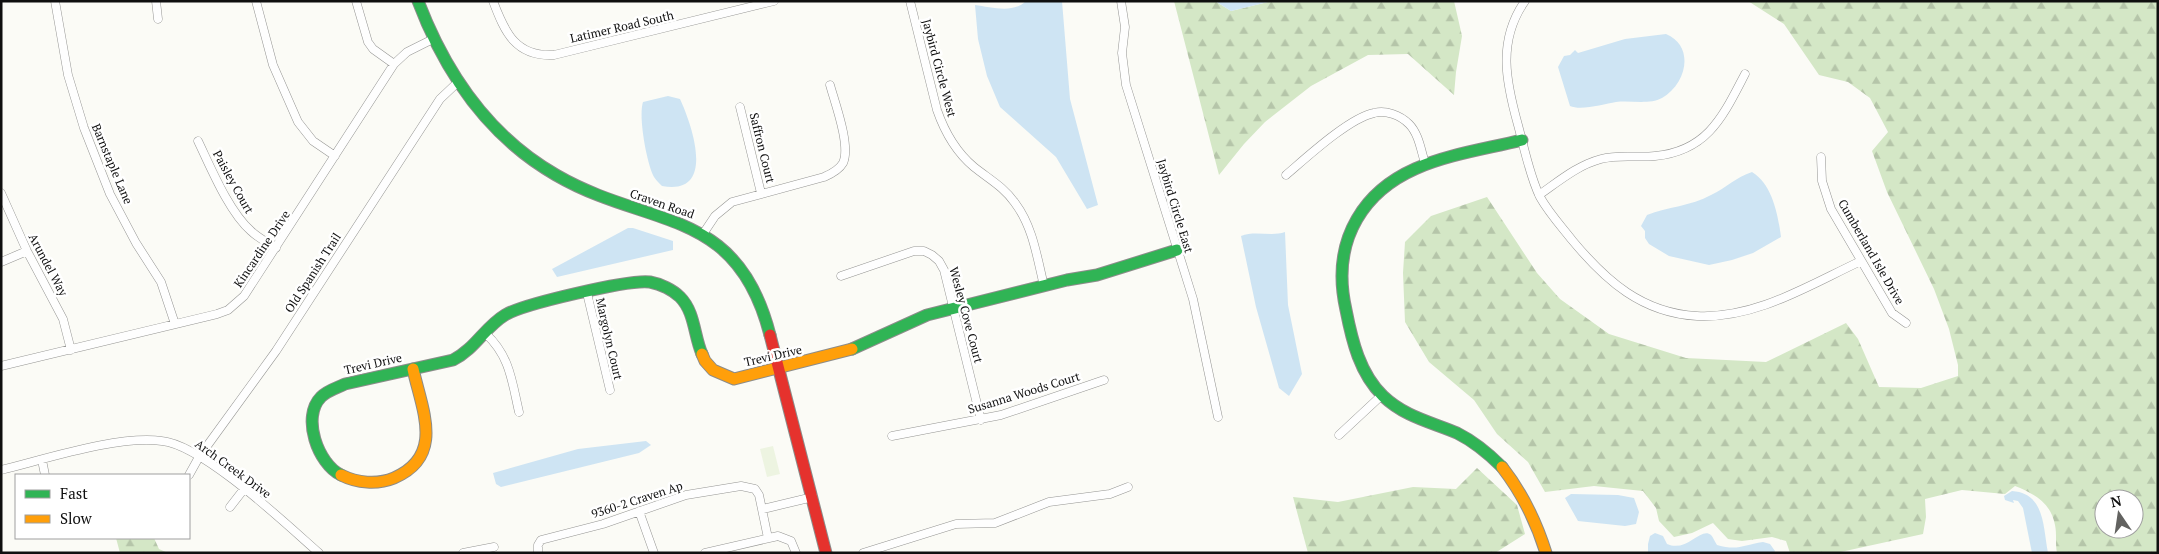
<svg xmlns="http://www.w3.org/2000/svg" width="2159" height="554" font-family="'PT Serif',serif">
<defs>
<pattern id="forest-firs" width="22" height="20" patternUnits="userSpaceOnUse" patternTransform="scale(1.25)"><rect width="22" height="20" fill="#d4e7c6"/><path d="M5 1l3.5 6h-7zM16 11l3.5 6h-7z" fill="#b5c5a9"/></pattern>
</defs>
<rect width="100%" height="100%" fill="#fbfbf6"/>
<path fill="url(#forest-firs)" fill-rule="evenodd" d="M1174,1H1215L1231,11L1272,1H1454L1462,36L1456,72L1454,95L1408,54L1368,55L1311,86L1265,122L1244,144L1219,175Z
M1748,1H2158V553H2057C2055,544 2057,534 2055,525C2051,503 2035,494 2015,486L2005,494L1962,490L1925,499L1926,517L1923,534L1836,553H1790L1786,541L1772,537L1742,541L1728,539L1713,523L1692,533L1674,537L1659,521L1656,508L1643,491L1594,486L1545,492L1528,462L1497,434L1474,400L1429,362L1405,322L1403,273L1405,242L1431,216L1487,197L1537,273L1560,299L1609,334L1686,358L1766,362L1846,323L1858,339L1879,387L1921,388L1958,376V365L1949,329L1934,289L1887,192L1872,151L1888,132L1870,98L1848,82L1819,75L1784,24ZM2104,499H2134V529H2104Z
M1477,468L1517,505L1525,534L1495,553H1308L1293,497L1338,502L1413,487L1456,489Z
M116,538H154L159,549L168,553H120Z"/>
<path fill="#edf4e1" d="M773,446L780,474L767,477L760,449Z"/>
<path fill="#cee4f3" d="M1026,1H1062L1070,99L1098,205L1087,209L1056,157L1000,107L987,76L978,39L975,5C991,7 1013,14 1026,1Z
M1215,1H1272L1231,11Z
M1666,34C1695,46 1687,84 1662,98C1649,105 1630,100 1616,102C1604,104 1581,111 1570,106L1558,67L1564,56L1570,55L1575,50L1578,53L1625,39Z
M668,96L680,99C692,125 717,196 662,186C660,184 656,180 654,177C647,164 638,117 643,102Z
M1752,172C1772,184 1778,214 1781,237L1753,253L1732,260L1709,265L1669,256L1649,244L1645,238V231L1641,226L1647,215C1667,207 1691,206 1711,195C1726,188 1736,177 1752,172Z
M628,228H633L673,241V250L557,277L552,269Z
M1285,232L1288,305L1302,374L1289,396L1279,388L1256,307L1241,236C1255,230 1271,237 1285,232Z
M646,441L651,445L639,453L501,487L496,484L493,473L578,449Z
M2012,491C2045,493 2043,527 2048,553H2032L2023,508L2018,501L2013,500L2014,503L2005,500L2004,496Z
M1571,494L1618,495L1634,498L1639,512L1636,524L1625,526L1578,521L1565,498Z
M1655,533L1663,536L1667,544C1687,553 1701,526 1711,535C1713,537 1715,542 1717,545C1738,551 1743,545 1763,542L1770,544L1775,551L1774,553H1648V544L1650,536Z"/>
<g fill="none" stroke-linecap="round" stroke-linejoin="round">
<defs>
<path id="street" d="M55,1L68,75L84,128L110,194L136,243L161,282L175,324
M156,1L158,19
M256,1L273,65L298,122L313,141L335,156
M356,1L368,42L373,49L394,64
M493,1C505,33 516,57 554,55L774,1
M910,1L937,110C945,133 956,152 974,167C989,179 1004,187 1015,203C1033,227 1037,257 1044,286
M1121,1L1125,27L1122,53L1126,85L1193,299L1218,417
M1525,1C1497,41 1506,82 1518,125C1524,147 1530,177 1540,197C1549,213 1561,226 1572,240C1606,281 1642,313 1697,316C1756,319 1809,285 1861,261
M740,107L761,193
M198,141C211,168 229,212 251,231C258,238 268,243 276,248
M1821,157L1822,181L1831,209L1892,313L1906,323
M1286,175C1306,158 1349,118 1374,113C1386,110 1400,115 1409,124C1419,134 1421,151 1425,163
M1,193L27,251L63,319L71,350
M1539,195C1559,181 1578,165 1601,159C1619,154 1637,158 1655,156C1708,151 1723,116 1745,74
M703,234L715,216L732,202L824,177C831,174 839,170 843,163C851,146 835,103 830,85
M1,262L27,251
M841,276L914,251H924L932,255L939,261L944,270L981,420
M587,293L610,390
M486,334C510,356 512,382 519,412
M1,366L217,314L228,310L244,296L394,64L407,52L433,39
M1339,435L1382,395
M892,436L1001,415L1104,380
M42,460L45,475
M1,470C46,459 118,435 162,441C203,445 286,524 319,553
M189,475L199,457L276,351L440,99L457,83
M230,507L244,489
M763,509L813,497
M639,511L654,553
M463,553L494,547
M538,553V545L541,540L603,524L686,495L741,486L755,489L759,495L768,538
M705,553L778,536L791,541L796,553
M863,553L956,524L995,523L1049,502L1110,494L1128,487"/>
<path id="fast" d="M418,1C445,72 488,136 556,175C649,229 737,205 770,335
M852,349L927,315L1067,280L1097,275L1177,250
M1502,467C1488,453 1475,442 1457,433C1431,422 1405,417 1383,396C1360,374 1352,341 1346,310C1339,279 1340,248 1357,219C1391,160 1462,155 1522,140
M341,475C318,464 301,417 321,397C328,390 337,388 345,384L453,360C475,349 485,327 505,315C523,304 630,279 650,282C661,284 673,290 680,297C695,312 694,336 702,354"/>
<path id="slow" d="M702,354L705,361L713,370L734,379L852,349
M1502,467C1523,494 1536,521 1546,553
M341,475C357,483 377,485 394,478C445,456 422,410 413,369"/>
<path id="jam" d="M770,335L826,553"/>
</defs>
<use href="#street" stroke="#959593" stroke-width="9"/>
<use href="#fast" stroke="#8c8c8a" stroke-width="13"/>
<use href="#slow" stroke="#8c8c8a" stroke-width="13"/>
<use href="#jam" stroke="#8c8c8a" stroke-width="13"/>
<use href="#street" stroke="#fefefe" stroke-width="8"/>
<use href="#fast" stroke="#30b455" stroke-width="11"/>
<use href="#slow" stroke="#ff9f0a" stroke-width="11"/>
<use href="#jam" stroke="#e5322d" stroke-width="11"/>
</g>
<g text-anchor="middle" stroke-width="5" stroke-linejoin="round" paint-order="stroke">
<g font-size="12" fill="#0f0f0f" stroke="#fff">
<text transform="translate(622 27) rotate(-13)" y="4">Latimer Road South</text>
<text transform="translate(939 68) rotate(75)" y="4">Jaybird Circle West</text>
<text transform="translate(762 148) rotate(76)" y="4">Saffron Court</text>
<text transform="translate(112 164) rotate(67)" y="4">Barnstaple Lane</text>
<text transform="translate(233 182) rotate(61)" y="4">Paisley Court</text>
<text transform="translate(662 204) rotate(19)" y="4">Craven Road</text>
<text transform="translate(1175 206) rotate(73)" y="4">Jaybird Circle East</text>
<text transform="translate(262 249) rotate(-56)" y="4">Kincardine Drive</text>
<text transform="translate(1871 252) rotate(60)" y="4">Cumberland Isle Drive</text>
<text transform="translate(48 265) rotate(62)" y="4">Arundel Way</text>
<text transform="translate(313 273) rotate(-57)" y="4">Old Spanish Trail</text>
<text transform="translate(966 315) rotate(75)" y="4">Wesley Cove Court</text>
<text transform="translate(609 339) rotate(77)" y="4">Margolyn Court</text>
<text transform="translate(773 356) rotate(-13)" y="4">Trevi Drive</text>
<text transform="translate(373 364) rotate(-13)" y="4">Trevi Drive</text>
<text transform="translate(1024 393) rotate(-17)" y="4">Susanna Woods Court</text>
<text transform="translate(233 469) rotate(36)" y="4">Arch Creek Drive</text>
<text transform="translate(637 500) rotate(-18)" y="4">9360-2 Craven Ap</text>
</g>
</g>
<rect width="2159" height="554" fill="none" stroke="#0f0f0f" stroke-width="5"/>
<rect x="15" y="474" width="175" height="65" fill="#ffffff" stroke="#9f9f9f"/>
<rect x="25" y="490" width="25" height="8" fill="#30b455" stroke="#9f9f9f"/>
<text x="60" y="499" font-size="15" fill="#0f0f0f">Fast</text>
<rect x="25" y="515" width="25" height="8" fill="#ff9f0a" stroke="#9f9f9f"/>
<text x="60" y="524" font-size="15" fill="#0f0f0f">Slow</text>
<g transform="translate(2119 514) rotate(347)"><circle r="24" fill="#ffffff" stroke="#9f9f9f"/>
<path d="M0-4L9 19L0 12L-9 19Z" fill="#626260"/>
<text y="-8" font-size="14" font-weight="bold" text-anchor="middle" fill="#0f0f0f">N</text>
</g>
</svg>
